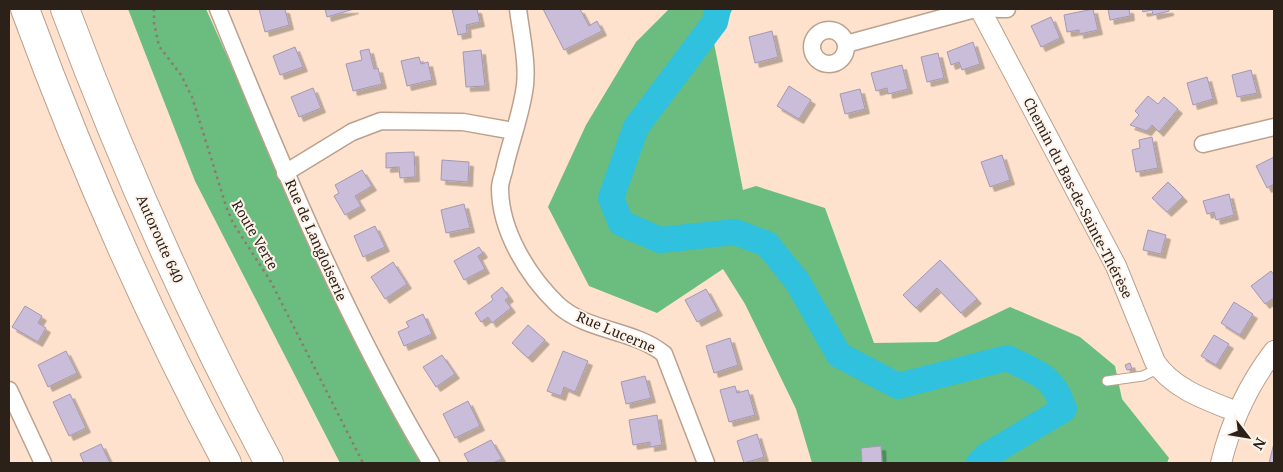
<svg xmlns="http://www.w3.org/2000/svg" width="1283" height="472" font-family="'Noto Serif',serif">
<defs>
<filter id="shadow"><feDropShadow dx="4.5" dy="4.5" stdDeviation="0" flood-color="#0004"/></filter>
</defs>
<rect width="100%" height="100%" fill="#fee2cd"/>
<path fill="#6abd7f" d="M128,9H206L342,312L409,444L421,463H340L195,181Z
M669,9H733L713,38L743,190L756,186L825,208L874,343L937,342L1010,307L1080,337L1115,366L1122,399L1169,458L1167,463H812L796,409L745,304L723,269L657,313L589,286L548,207L586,125L636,42Z"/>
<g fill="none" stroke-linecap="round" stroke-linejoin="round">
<path stroke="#2fc1dd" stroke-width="26" d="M718,9L715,22L636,127L611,198L621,223L660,240L735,232L767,244L797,281L839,355L898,386L1007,358C1037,373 1053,375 1064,409L986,456L979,463"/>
</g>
<path fill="#c9bdda" stroke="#a398b4" filter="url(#shadow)" d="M259,9H285L289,25L265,32Z
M325,9H354L327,17Z
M452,9H477L480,22L466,25L467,33L458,35Z
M543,9H580L589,26L597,21L602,31L564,50Z
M1093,9L1098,30L1079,34V30L1067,32L1064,15Z
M1108,9H1129L1130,16L1110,20Z
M1142,9H1169V11L1153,15L1152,10L1143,12Z
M1051,17L1060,38L1041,47L1031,26Z
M772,31L778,57L755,63L749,37Z
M973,42L980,64L962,70L959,62L951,65L947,52Z
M295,47L303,67L280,75L273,56Z
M369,49L374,69L378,68L382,84L353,91L346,64L362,60L360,51Z
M481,50L485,86L466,87L463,52Z
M938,53L944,78L927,82L921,57Z
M419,57L421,64L428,62L432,80L407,86L401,61Z
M902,65L908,89L888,94L887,88L876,91L871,73Z
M1251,70L1257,93L1237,97L1232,75Z
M1207,77L1213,99L1193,105L1187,83Z
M789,86L811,100L799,119L777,106Z
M313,88L321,108L299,117L291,97Z
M860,89L865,109L845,114L840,94Z
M1148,96L1158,104L1164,97L1178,109L1159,132L1152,125L1147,131L1130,125L1139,115L1135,111Z
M1152,137L1158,168L1136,172L1132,150L1140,148L1139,140Z
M414,152L415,177L400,178L399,167L386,168V153Z
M1002,155L1010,180L990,187L981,162Z
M1274,157V184L1267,188L1256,166Z
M442,160L469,162L468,182L441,180Z
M362,170L372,186L355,196L361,206L345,215L334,196L339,193L335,185Z
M1168,182L1183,197L1167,212L1152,198Z
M1229,194L1234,215L1216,220L1214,212L1207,214L1203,201Z
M464,204L470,228L446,233L441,210Z
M375,226L385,247L363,257L354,236Z
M1148,230L1166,235L1161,254L1143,250Z
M479,247L483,253L478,256L485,269L464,280L454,261Z
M940,260L977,299L961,313L937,288L916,308L903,295Z
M393,262L407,284L385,299L371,277Z
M1271,271L1274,275V298L1265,304L1251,286Z
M502,287L509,297L505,300L511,308L492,323L488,317L481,322L475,313L493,300L491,296Z
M706,289L718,311L697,322L685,300Z
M1234,302L1253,314L1240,335L1221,323Z
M25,306L42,316L38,323L46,328L38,342L12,327Z
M423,314L432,334L404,346L398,332L409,327L406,322Z
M528,325L545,340L528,358L512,343Z
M1214,335L1229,344L1216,365L1201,356Z
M730,338L738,365L714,373L706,346Z
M66,351L77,373L48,387L38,365Z
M563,351L588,361L575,392L564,387L561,396L547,391Z
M442,355L455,374L436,387L423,367Z
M1130,363L1132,369L1127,370L1125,365Z
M645,376L651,398L626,404L621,382Z
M735,386L737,393L748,390L755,415L729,422L720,390Z
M70,394L86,428L69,436L53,402Z
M468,401L480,426L455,438L443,414Z
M657,415L662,445L650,447V442L633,445L629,420Z
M757,434L764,457L744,463L737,441Z
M491,440L502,459L493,463H469L464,454Z
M1274,443V463H1269Z
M101,444L110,463H84L80,454Z
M881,446L882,463H862L861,448Z"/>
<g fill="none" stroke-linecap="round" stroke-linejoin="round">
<defs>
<path id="service" d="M1107,381L1143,376L1159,368"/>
<path id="minor" d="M218,9C281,164 345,319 431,463
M518,9C521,33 529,68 524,92C520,117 511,141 505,166C504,173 500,181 500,188C500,231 528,276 558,305C588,332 633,329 664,354L706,463
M998,9H1007
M812 47a17 17 0 1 1 34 0a17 17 0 1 1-34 0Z
M846,44L975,9
M1203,144L1274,127
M285,173L352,132L381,121L463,122L514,131
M9,390L43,463"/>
<path id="tertiary" d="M980,9L1116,266L1155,362C1173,389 1207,400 1237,412
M1221,463C1231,422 1248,385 1274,351"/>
<path id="motorway" d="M25,9C82,164 149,317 227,463
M65,9C123,164 191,317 269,463"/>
</defs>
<use href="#service" stroke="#bba18d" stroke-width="11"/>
<use href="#minor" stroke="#bba18d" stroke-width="19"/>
<use href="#tertiary" stroke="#bba18d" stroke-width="22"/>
<use href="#motorway" stroke="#bba18d" stroke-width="30"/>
<path stroke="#8c7a6c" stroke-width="2.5" stroke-dasharray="2.5 4" stroke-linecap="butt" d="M154,9V23L159,46L181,75L192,97L226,206L233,223L271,282L363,463"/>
<use href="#service" stroke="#fff" stroke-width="9"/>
<use href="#minor" stroke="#fff" stroke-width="16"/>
<use href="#tertiary" stroke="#fff" stroke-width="20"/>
<use href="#motorway" stroke="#fff" stroke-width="28"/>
</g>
<g text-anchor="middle" stroke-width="4" stroke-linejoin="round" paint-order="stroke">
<g font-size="14" fill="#2b2119" stroke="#fef3ea">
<text transform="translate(1078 198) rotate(63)" y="5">Chemin du Bas-de-Sainte-Thérèse</text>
<text transform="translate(255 235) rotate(60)" y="5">Route Verte</text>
<text transform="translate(160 239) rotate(66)" y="5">Autoroute 640</text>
<text transform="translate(316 240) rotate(66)" y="5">Rue de Langloiserie</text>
<text transform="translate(616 332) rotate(23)" y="5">Rue Lucerne</text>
</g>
</g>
<rect width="1283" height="472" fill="none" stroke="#2b2119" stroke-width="20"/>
<g transform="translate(1248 437) rotate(121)" stroke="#fef3ea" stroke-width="4" paint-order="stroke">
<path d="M0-4L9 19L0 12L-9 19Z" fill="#2b2119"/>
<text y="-8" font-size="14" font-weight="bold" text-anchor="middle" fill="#2b2119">N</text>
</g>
</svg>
